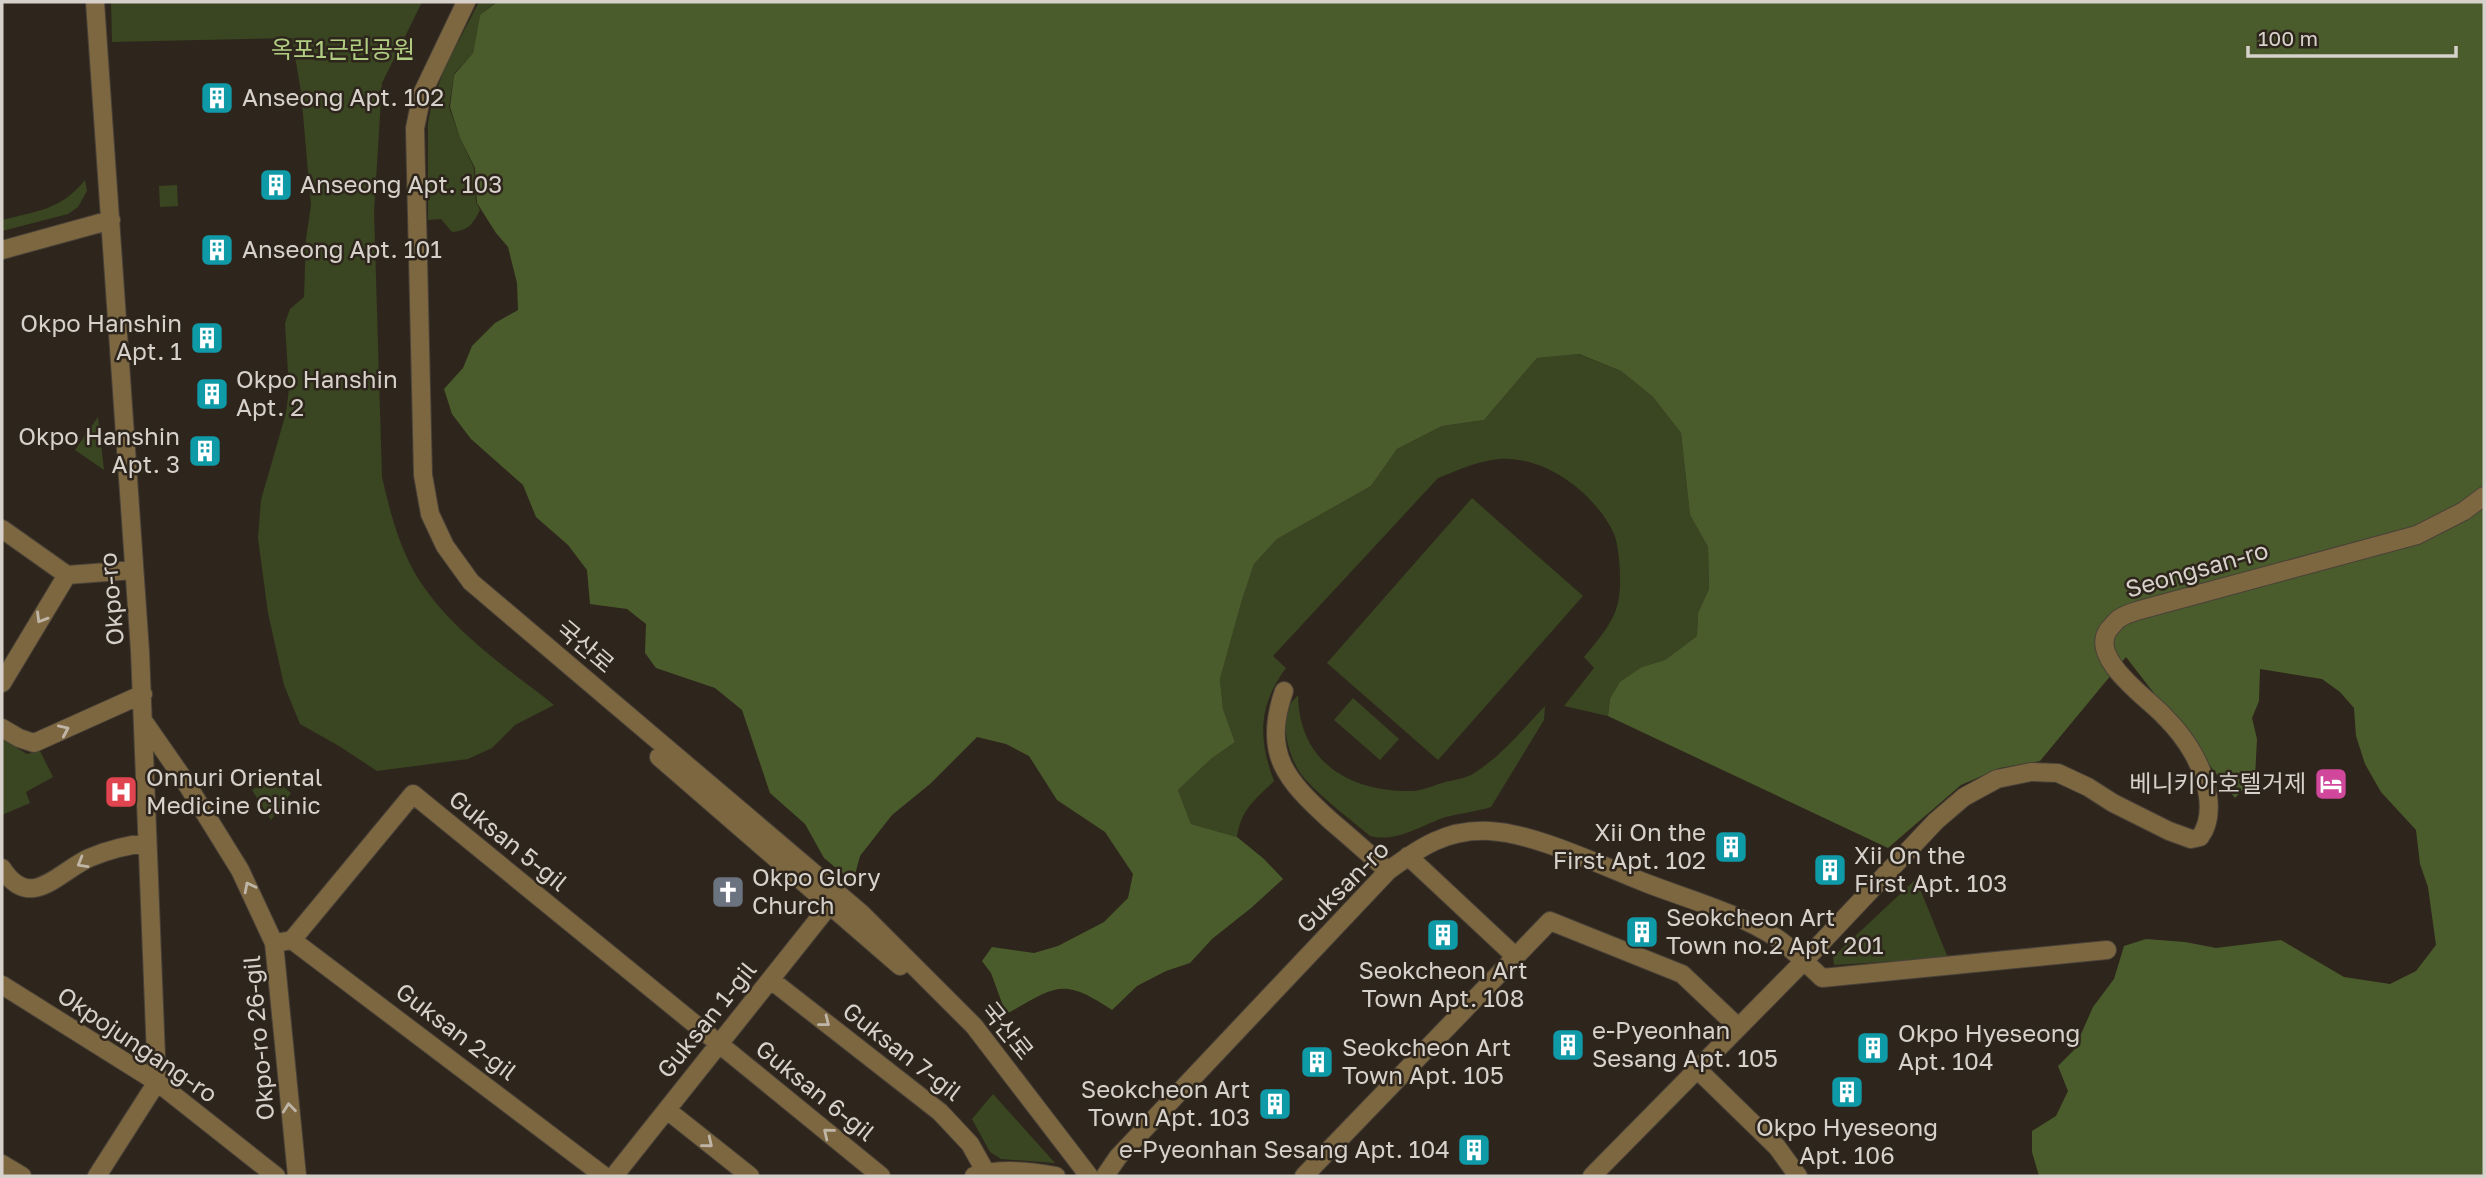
<svg xmlns="http://www.w3.org/2000/svg" width="2486" height="1178" font-family="'Golos Text','Noto Sans KR',sans-serif">
<rect width="100%" height="100%" fill="#2e261c"/>
<path fill="#394621" d="M111,2H422L382,83L374,212L382,477C389,508 397,539 412,568C444,626 503,665 554,705L515,725L492,748L468,759L377,771L339,746L300,724L284,685L268,613L258,538L261,500L286,413L289,389L285,323L290,309L304,297L306,239L311,205L301,92L292,38L112,42Z
M479,2H496L480,15L473,53L454,74L449,107L460,138L474,168L476,202L480,210C473,224 468,231 452,232L441,219L428,220V123L432,103L445,67Z
M85,180L87,191L78,207L68,214L2,231V220C37,211 61,210 85,180Z
M177,185L178,206L160,207L159,186Z
M1578,354L1621,371L1653,397L1681,433L1690,515L1708,547L1709,589L1698,613L1697,636L1665,660L1642,667L1610,699L1608,716L1564,706L1594,668L1584,657C1597,641 1613,624 1618,603C1622,588 1620,548 1614,534C1596,494 1545,455 1499,459C1478,461 1458,470 1438,478L1273,656L1286,668C1258,706 1258,738 1274,781C1255,800 1241,809 1237,837L1191,824L1178,790L1211,759L1235,742L1223,709L1220,679L1242,600L1254,564L1277,539L1371,486L1397,449L1442,426L1484,420L1537,358Z
M98,417L104,470L75,450Z
M1472,498L1583,596L1438,760L1327,663Z
M1298,695C1299,763 1351,793 1414,791C1424,790 1435,785 1445,782C1453,780 1463,779 1471,775C1500,758 1522,730 1545,706L1544,720L1491,807C1476,812 1460,813 1446,817C1421,825 1397,843 1370,836C1349,818 1324,800 1305,779C1290,762 1281,730 1288,708C1290,703 1295,699 1298,695Z
M1353,698L1399,739L1380,760L1334,720Z
M2,739L27,754L40,751L53,777L26,792L30,803L2,815Z
M273,778L291,793L271,820L252,790Z
M1916,879L1948,958L1834,965L1833,957Z
M993,1094L1055,1163L1001,1159L990,1152L972,1119Z"/>
<path fill="#4b5c2c" d="M497,2H2484V1176H2039L2032,1152V1131L2056,1116L2068,1091L2058,1066L2074,1050L2093,1007L2114,979L2124,946L2146,939L2185,942L2216,948L2281,940L2344,977L2390,984L2416,971L2436,945L2428,887L2420,864L2416,830L2381,792L2365,764L2356,736L2354,708L2340,692L2322,679L2260,669L2259,701L2252,718L2257,739L2255,777L2235,798L2126,657L2040,761L2000,768L1961,785L1888,848L1608,716L1610,699L1620,682L1642,667L1665,660L1697,636L1698,613L1709,589L1708,547L1690,515L1681,433L1653,397L1621,371L1579,354L1537,358L1484,420L1442,426L1397,449L1371,486L1277,539L1254,564L1242,600L1220,679L1223,709L1235,742L1211,759L1178,790L1191,824L1237,837L1264,859L1283,879L1251,908L1212,939L1190,963L1166,971L1137,986L1112,1010C1061,976 1056,987 1006,1014L991,973L982,961L992,947L1034,953L1058,946L1104,922L1128,898L1133,874L1105,832L1057,800L1029,756L1006,744L977,737L930,784L892,815L860,856L853,882L824,858L805,824L770,793L742,710L715,688L656,668L645,653L646,624L627,609L590,604L587,570L568,545L536,517L523,485L471,439L452,414L444,389L463,368L472,346L495,323L518,310L517,283L508,247L496,233L477,203L475,168L460,138L450,107L454,75L473,53L480,15Z"/>
<g fill="none" stroke-linecap="round" stroke-linejoin="round">
<defs>
<path id="minor" d="M95,2L140,651L157,1082L97,1176
M466,2L422,94L415,128L423,475L430,514L445,546L471,582L861,913L974,1026L1089,1176
M2,250L111,220
M2,529L67,575
M2,683L67,575L134,570
M1284,691C1262,754 1286,780 1331,821C1350,837 1369,854 1388,871
M144,722L183,778L240,870L274,943L297,1176
M2,728L19,738L34,743L143,694
M659,757L900,966
M1408,856L1516,957
M2,868C30,912 57,873 89,858C108,850 126,845 147,843
M292,940L413,794L881,1176
M281,942L292,940L604,1176
M771,980L940,1112L970,1144L988,1176
M2,985L157,1082L276,1176
M1697,1069L1777,1147L1798,1176
M667,1110L750,1176
M2,1164L22,1176
M614,1176L836,897
M974,1176C1001,1168 1029,1171 1056,1176
M1105,1176L1118,1157L1388,871C1420,847 1447,829 1489,831C1535,833 1602,866 1646,883C1690,900 1739,913 1778,939C1794,950 1808,965 1822,978L2107,950
M1304,1176L1550,921L1682,974L1738,1027
M1592,1176L1804,961L1936,821L1964,797L1997,779L2031,772L2058,773L2088,787L2113,803L2169,831L2191,839L2200,837C2209,825 2210,811 2208,796C2204,766 2186,738 2165,717C2149,699 2087,658 2109,629C2113,625 2116,620 2120,618C2126,614 2134,612 2140,610L2417,535L2464,511L2484,496"/>
</defs>
<use href="#minor" stroke="#494138" stroke-width="20"/>
<use href="#minor" stroke="#7d6741" stroke-width="18"/>
</g>
<defs><path id="oneway-chevron" d="M-2-3.5L2.5 0L-2 3.5" fill="none" stroke-width="1.6" stroke-linecap="round" stroke-linejoin="round" transform="scale(1.75)"/></defs>
<g stroke="#c0b6a8">
<use href="#oneway-chevron" transform="translate(41 618) rotate(121)"/>
<use href="#oneway-chevron" transform="translate(64 730) rotate(-24)"/>
<use href="#oneway-chevron" transform="translate(82 863) rotate(150)"/>
<use href="#oneway-chevron" transform="translate(249 887) rotate(-117)"/>
<use href="#oneway-chevron" transform="translate(825 1022) rotate(38)"/>
<use href="#oneway-chevron" transform="translate(289 1108) rotate(-96)"/>
<use href="#oneway-chevron" transform="translate(828 1133) rotate(-141)"/>
<use href="#oneway-chevron" transform="translate(708 1143) rotate(39)"/>
</g>
<defs>
<symbol id="building-square" viewBox="-11 -11 22 22"><rect x="-9" y="-9" width="18" height="18" rx="4" fill="#0f9aa8" stroke="#2e261c"/><path d="M-4-6H4V6H1V3H-1V6H-4ZM-2.5-4.3h1.7v1.8h-1.7ZM.8-4.3h1.7v1.8H.8ZM-2.5-1h1.7V.8h-1.7ZM.8-1h1.7V.8H.8Z" fill="#fff"/></symbol>
<symbol id="hotel-square" viewBox="-11 -11 22 22"><rect x="-9" y="-9" width="18" height="18" rx="4" fill="#d1479c" stroke="#2e261c"/><path d="M-6-4.5h1.5V1H6V5H4.5V3h-9V5H-6ZM-4 0a1.8 1.8 0 1 1 3.6 0ZM.5 0V-2.5h3Q6-2.5 6 0Z" fill="#fff"/></symbol>
<symbol id="hospital-square" viewBox="-11 -11 22 22"><rect x="-9" y="-9" width="18" height="18" rx="4" fill="#e0444e" stroke="#2e261c"/><path d="M-5-5h3v3.5h4V-5h3V5h-3V1.5h-4V5h-3Z" fill="#fff"/></symbol>
<symbol id="church-square" viewBox="-11 -11 22 22"><rect x="-9" y="-9" width="18" height="18" rx="4" fill="#6b7280" stroke="#2e261c"/><path d="M-1.2-6h2.4v3.5h3.3v2.4h-3.3V6h-2.4V-.1h-3.3v-2.4h3.3Z" fill="#fff"/></symbol>
</defs>
<g fill-rule="evenodd">
<use href="#building-square" x="198" y="79" width="38" height="38"/>
<use href="#building-square" x="257" y="166" width="38" height="38"/>
<use href="#building-square" x="198" y="231" width="38" height="38"/>
<use href="#building-square" x="188" y="319" width="38" height="38"/>
<use href="#building-square" x="193" y="375" width="38" height="38"/>
<use href="#building-square" x="186" y="432" width="38" height="38"/>
<use href="#hotel-square" x="2312" y="765" width="38" height="38"/>
<use href="#hospital-square" x="102" y="773" width="38" height="38"/>
<use href="#building-square" x="1712" y="828" width="38" height="38"/>
<use href="#building-square" x="1811" y="851" width="38" height="38"/>
<use href="#church-square" x="709" y="873" width="38" height="38"/>
<use href="#building-square" x="1623" y="913" width="38" height="38"/>
<use href="#building-square" x="1424" y="916" width="38" height="38"/>
<use href="#building-square" x="1549" y="1026" width="38" height="38"/>
<use href="#building-square" x="1854" y="1029" width="38" height="38"/>
<use href="#building-square" x="1298" y="1043" width="38" height="38"/>
<use href="#building-square" x="1828" y="1073" width="38" height="38"/>
<use href="#building-square" x="1256" y="1085" width="38" height="38"/>
<use href="#building-square" x="1455" y="1131" width="38" height="38"/>
</g>
<g text-anchor="middle" stroke-width="5" stroke-linejoin="round" paint-order="stroke">
<g font-size="24" fill="#b1cd82" stroke="#2e261c">
<text x="343" y="58">옥포1근린공원</text>
</g>
<g font-size="24" fill="#d7d1cb" stroke="#2e261c" text-anchor="start">
<text x="242" y="106">Anseong Apt. 102</text>
<text x="300" y="193">Anseong Apt. 103</text>
<text x="242" y="258">Anseong Apt. 101</text>
<text x="182" y="332" text-anchor="end">Okpo Hanshin<tspan x="182" dy="28">Apt. 1</tspan></text>
<text x="236" y="388">Okpo Hanshin<tspan x="236" dy="28">Apt. 2</tspan></text>
<text x="180" y="445" text-anchor="end">Okpo Hanshin<tspan x="180" dy="28">Apt. 3</tspan></text>
<text x="146" y="786">Onnuri Oriental<tspan x="146" dy="28">Medicine Clinic</tspan></text>
<text x="2306" y="792" text-anchor="end">베니키아호텔거제</text>
<text x="1706" y="841" text-anchor="end">Xii On the<tspan x="1706" dy="28">First Apt. 102</tspan></text>
<text x="1854" y="864">Xii On the<tspan x="1854" dy="28">First Apt. 103</tspan></text>
<text x="752" y="886">Okpo Glory<tspan x="752" dy="28">Church</tspan></text>
<text x="1666" y="926">Seokcheon Art<tspan x="1666" dy="28">Town no.2 Apt. 201</tspan></text>
<text x="1443" y="979" text-anchor="middle">Seokcheon Art<tspan x="1443" dy="28">Town Apt. 108</tspan></text>
<text x="1592" y="1039">e-Pyeonhan<tspan x="1592" dy="28">Sesang Apt. 105</tspan></text>
<text x="1898" y="1042">Okpo Hyeseong<tspan x="1898" dy="28">Apt. 104</tspan></text>
<text x="1342" y="1056">Seokcheon Art<tspan x="1342" dy="28">Town Apt. 105</tspan></text>
<text x="1250" y="1098" text-anchor="end">Seokcheon Art<tspan x="1250" dy="28">Town Apt. 103</tspan></text>
<text x="1847" y="1136" text-anchor="middle">Okpo Hyeseong<tspan x="1847" dy="28">Apt. 106</tspan></text>
<text x="1450" y="1158" text-anchor="end">e-Pyeonhan Sesang Apt. 104</text>
</g>
<g font-size="24" fill="#d7d1cb" stroke="#2e261c">
<text transform="translate(2197 570) rotate(-16)" y="8">Seongsan-ro</text>
<text transform="translate(112 599) rotate(-95)" y="8">Okpo-ro</text>
<text transform="translate(585 647) rotate(40)" y="8">국산로</text>
<text transform="translate(508 841) rotate(39)" y="8">Guksan 5-gil</text>
<text transform="translate(1343 887) rotate(-45)" y="8">Guksan-ro</text>
<text transform="translate(707 1020) rotate(-51)" y="8">Guksan 1-gil</text>
<text transform="translate(1007 1031) rotate(51)" y="8">국산로</text>
<text transform="translate(456 1032) rotate(37)" y="8">Guksan 2-gil</text>
<text transform="translate(259 1038) rotate(-95)" y="8">Okpo-ro 26-gil</text>
<text transform="translate(137 1045) rotate(34)" y="8">Okpojungang-ro</text>
<text transform="translate(902 1052) rotate(38)" y="8">Guksan 7-gil</text>
<text transform="translate(815 1091) rotate(39)" y="8">Guksan 6-gil</text>
</g>
</g>
<rect width="2486" height="1178" fill="none" stroke="#d7d1cb" stroke-width="7"/>
<path d="M2248 46v10h208v-10" fill="none" stroke="#d7d1cb" stroke-width="3.5"/>
<text x="2258" y="46" font-size="21" fill="#d7d1cb" stroke="#2e261c" stroke-width="5" paint-order="stroke">100 m</text>
</svg>
